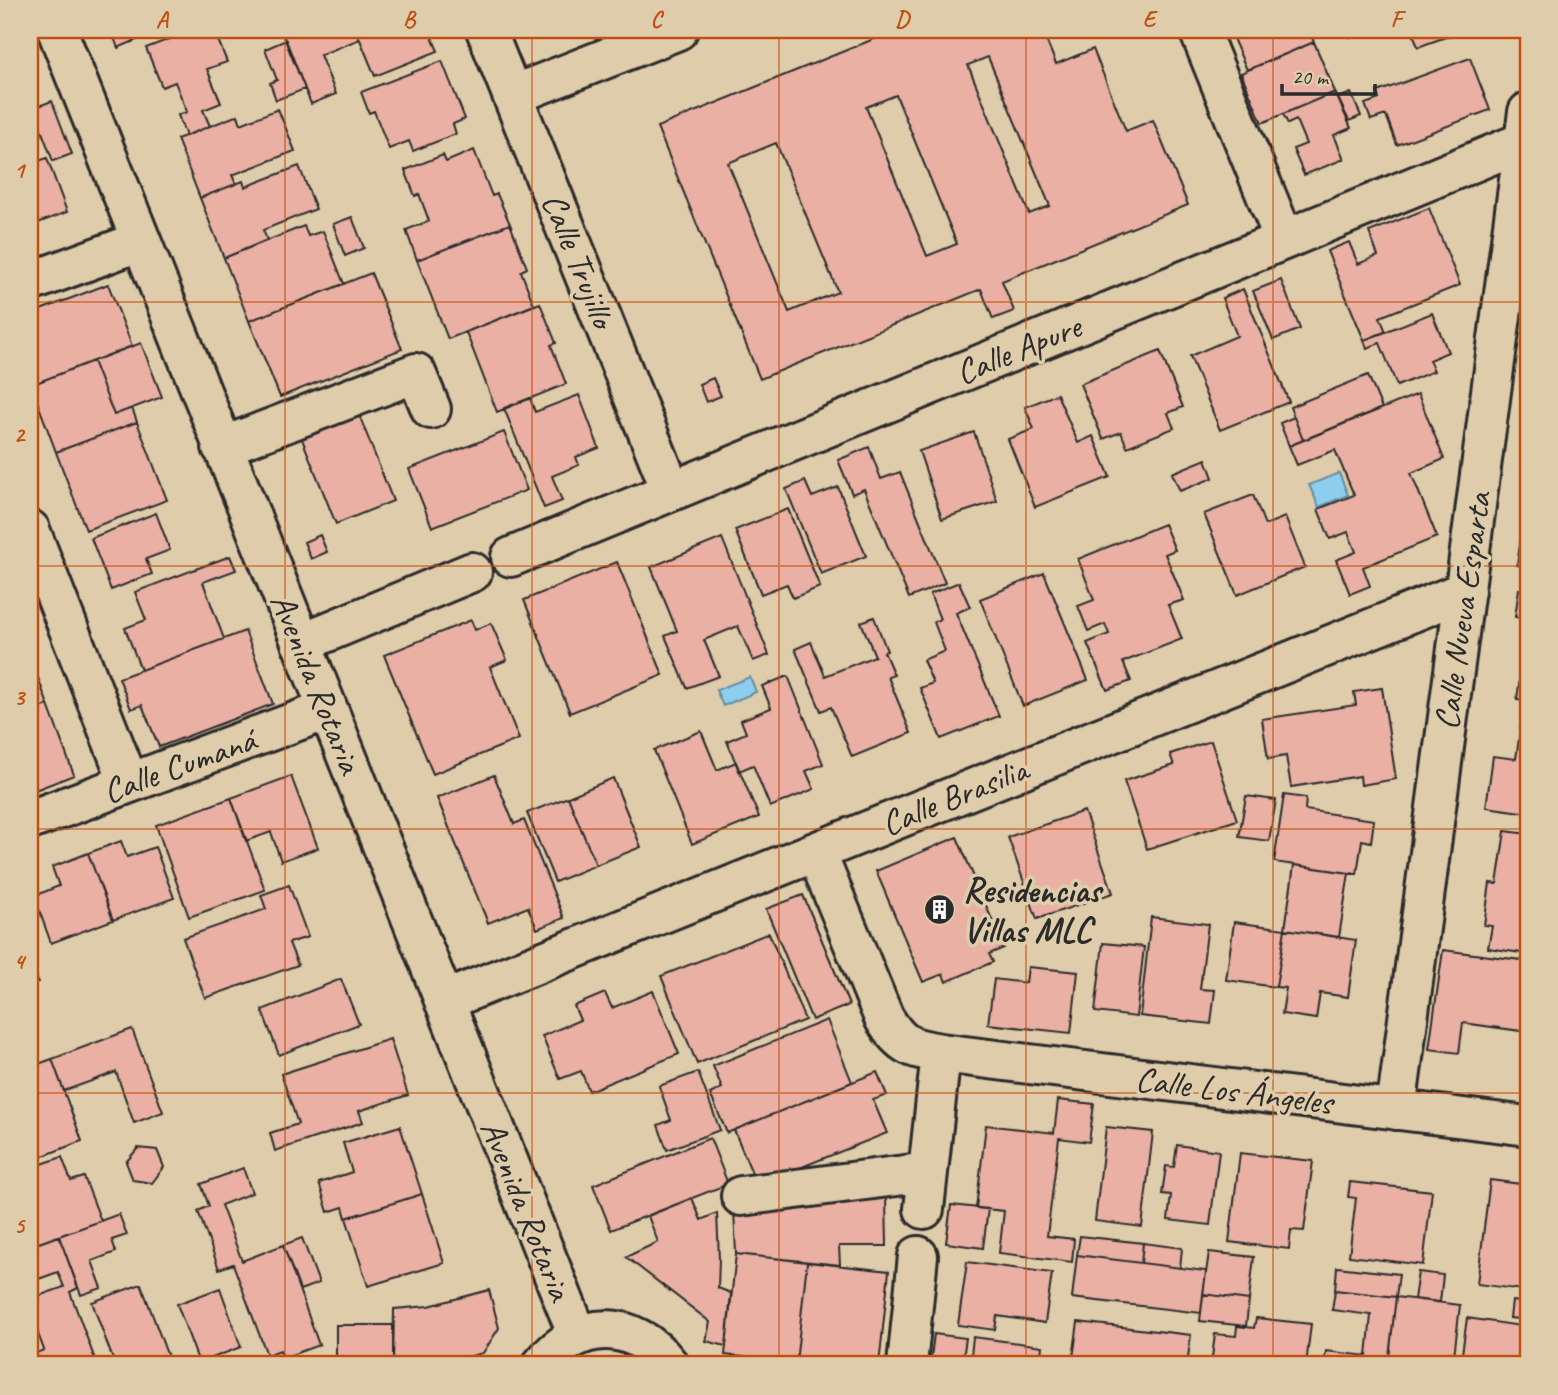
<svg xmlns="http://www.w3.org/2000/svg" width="1558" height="1395" font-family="Caveat,sans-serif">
<rect width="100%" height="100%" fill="#dfccaa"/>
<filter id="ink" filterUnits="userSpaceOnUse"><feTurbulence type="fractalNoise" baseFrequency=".0143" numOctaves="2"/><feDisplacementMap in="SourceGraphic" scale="14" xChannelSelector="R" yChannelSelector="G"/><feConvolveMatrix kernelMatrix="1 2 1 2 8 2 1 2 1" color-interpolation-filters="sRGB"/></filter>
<g filter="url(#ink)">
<path fill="#8dceef" stroke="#668da1" stroke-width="2" d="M1339,473L1348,495L1319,507L1309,485Z
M750,677L756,692L723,706L716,690Z"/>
<path fill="#eab0a4" stroke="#2b2b2b" stroke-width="2" fill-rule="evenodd" d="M111,30H135L139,39L118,48Z
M193,30H214L227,62L207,69L221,103L203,110L210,126L186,136L178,115L187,112L175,82L162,87L146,48Z
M281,30H356L360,39L320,55L336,94L311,104Z
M356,30H429L438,51L375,76Z
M896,30H1042L1056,64L1093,49L1126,131L1153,120L1188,205L1002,281L1014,311L993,319L981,289L760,379L657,127ZM988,57L1050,206L1029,214L968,65ZM896,95L957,244L927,256L866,107ZM776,143L838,292L789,312L728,163Z
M1241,30H1309L1314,42L1247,70L1231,34Z
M1322,30H1339L1324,36Z
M1346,30H1368L1350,37Z
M1412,30H1465L1418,47Z
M286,40L305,89L276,100L270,83L277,80L265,49Z
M1314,42L1335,92L1262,123L1241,73Z
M1470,58L1490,110L1397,145L1386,115L1371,120L1365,104L1379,99L1377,92Z
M442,61L465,119L453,124L456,134L413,151L409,141L389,149L374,111L369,113L361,92Z
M1335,92L1351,128L1334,135L1344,159L1304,175L1293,149L1306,144L1296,120L1288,124L1283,114Z
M1351,93L1361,116L1349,121L1338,98Z
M52,101L72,154L53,161L33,108Z
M278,109L295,151L232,175L236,184L200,198L177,139L238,115L241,124Z
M474,150L492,196L497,194L510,224L417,260L406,230L429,221L419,194L415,196L405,170L443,155L446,162Z
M47,158L67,212L30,226V164Z
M299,166L316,209L263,230L267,240L224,258L200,198L243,181L245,187Z
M1429,208L1460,285L1380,317L1386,332L1364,340L1327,251L1349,242L1358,264L1378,256L1369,232Z
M352,217L364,248L345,256L333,224Z
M510,224L527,268L521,271L534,305L448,339L417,260Z
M304,226L308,236L323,231L344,284L249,321L224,258Z
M371,273L402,349L280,397L249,321Z
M1281,280L1300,329L1273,340L1253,291Z
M108,284L132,346L31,385L30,314Z
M1243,289L1289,402L1220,430L1190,356L1237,336L1222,298Z
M540,303L556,343L551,345L566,384L497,412L466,332Z
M1432,313L1448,352L1429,360L1434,371L1397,386L1380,343L1367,348L1364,340Z
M141,343L162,397L114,415L93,361Z
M1160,351L1183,407L1168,413L1174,428L1127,447L1121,432L1103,439L1080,384Z
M93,361L114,415L132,408L137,422L56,452L31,385Z
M1368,375L1382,408L1303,440L1290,407Z
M713,378L721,396L706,402L699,384Z
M1057,394L1078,443L1093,436L1110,477L1035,507L1008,439L1034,429L1025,407Z
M1418,394L1444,459L1411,473L1437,537L1363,567L1370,586L1350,594L1336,560L1356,552L1348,532L1330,539L1318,509L1354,495L1335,450L1297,465L1289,446Z
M579,395L599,448L576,457L579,465L552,476L562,501L544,508L504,408L530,398L535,412Z
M356,407L393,501L336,524L298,429Z
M1294,417L1303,440L1289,446L1280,423Z
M137,422L167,500L86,530L56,452Z
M504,432L527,490L432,527L409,469Z
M974,432L997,501L942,519L919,451Z
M869,447L881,479L900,472L945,583L909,598L864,489L852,494L838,460Z
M1206,459L1213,478L1180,491L1172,473Z
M805,481L812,497L838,487L866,556L821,574L786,489Z
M1253,495L1265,525L1285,517L1305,567L1237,595L1204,514Z
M788,509L820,587L793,598L787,584L761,594L735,530Z
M156,513L170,550L146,559L152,574L111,590L91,538Z
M1524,517L1528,518V567L1517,565Z
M1164,524L1175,550L1165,554L1184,600L1168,605L1182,639L1123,662L1131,681L1107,690L1087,643L1109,634L1105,624L1088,631L1078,606L1094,600L1078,559Z
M320,535L327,552L311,559L304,542Z
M722,538L769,655L753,661L738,626L704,640L719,676L687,688L665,636L677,631L651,567Z
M230,556L236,570L203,582L224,639L141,670L125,628L146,620L135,592Z
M617,562L663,675L570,713L524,600Z
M1044,573L1088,680L1023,706L980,599Z
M959,582L970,607L956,613L999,716L941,739L920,688L933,683L923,660L945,651L934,622L940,619L930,594Z
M1519,589L1528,590V619L1515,617Z
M874,617L887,651L884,652L894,675L888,677L911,733L852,757L831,707L821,711L795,649L811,642L825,676L875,656L861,622Z
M471,620L475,630L491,623L507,660L490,667L519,739L433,774L384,655Z
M1528,622V700L1517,699Z
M245,631L273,704L159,747L142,705L131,709L119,678Z
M30,656L48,705L30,712Z
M788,676L823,764L806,771L814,789L770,807L753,765L739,771L727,741L746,733L741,720L771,708L762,686Z
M1382,688L1396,779L1361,785L1360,776L1291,787L1286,756L1268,759L1262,719L1356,705L1354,692Z
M48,705L74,775L30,792V712Z
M1522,718L1528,719V813L1486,807L1493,756L1516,759Z
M701,731L717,770L736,762L759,817L692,844L654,750Z
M1211,741L1237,820L1147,849L1124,781L1174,765L1170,754Z
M494,775L514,824L524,820L564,918L537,929L528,907L488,923L437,798Z
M291,776L318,848L281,861L271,832L246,841L231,798Z
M613,778L641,847L596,865L568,797Z
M1284,795L1306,798L1305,810L1374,820L1371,842L1362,840L1357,874L1274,862Z
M1246,796L1276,800L1269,841L1239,837Z
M568,797L596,865L555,882L527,813Z
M231,798L265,890L189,917L156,825Z
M1084,811L1113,893L1037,919L1008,837Z
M1505,831L1528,834V954L1488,948L1492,926L1484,925L1490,883L1497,884Z
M957,837L1004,948L989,954L993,962L946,982L943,974L923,982L876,871Z
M121,841L127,857L155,847L174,898L113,920L88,853Z
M88,853L113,920L51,943L34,896L59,886L52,867Z
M1294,865L1349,873L1339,937L1285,929Z
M289,885L308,937L289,943L298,965L205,998L183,938L266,909L261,895Z
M803,895L849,1005L812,1020L766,909Z
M1151,917L1208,924L1200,989L1215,990L1211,1024L1140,1016Z
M1234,922L1285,929L1276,987L1226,980Z
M1285,929L1356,940L1348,997L1320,993L1316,1019L1282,1014L1286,988L1276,987Z
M769,933L805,1020L697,1064L661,976Z
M1103,943L1144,947L1136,1017L1095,1012Z
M1443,950L1528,961V1032L1463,1023L1459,1053L1429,1049Z
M30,958L38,982L30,985Z
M1028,967L1078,972L1071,1033L988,1024L994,979L1026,983Z
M341,979L359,1024L279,1055L262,1010Z
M653,991L679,1054L589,1091L581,1071L560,1079L542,1036L580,1020L574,1006L605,993L612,1008Z
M827,1020L852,1082L727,1133L710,1094L722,1088L713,1066Z
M132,1029L163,1112L134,1123L116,1072L64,1091L52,1059Z
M390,1039L408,1095L359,1111L363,1122L275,1151L270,1133L298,1124L281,1074Z
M52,1059L82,1141L30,1161V1067Z
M698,1072L720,1130L667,1150L658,1125L671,1120L659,1086Z
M877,1072L887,1095L873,1100L887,1133L757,1185L734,1130Z
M1058,1100L1094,1104L1089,1142L1059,1138L1047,1236L1074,1239L1072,1262L999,1253L1004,1211L976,1208L986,1125L1054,1133Z
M400,1126L422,1194L346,1218L343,1207L328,1212L319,1183L352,1172L343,1143Z
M1106,1127L1153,1132L1142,1227L1095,1221Z
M710,1138L728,1184L611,1230L593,1185Z
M1177,1145L1219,1151L1210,1225L1168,1220L1171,1195L1162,1194L1166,1166L1174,1167Z
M138,1148L157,1150L164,1167L152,1183L133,1180L126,1162Z
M1240,1153L1313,1161L1304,1231L1291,1230L1289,1249L1229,1242Z
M62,1157L71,1181L84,1177L101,1221L30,1246V1168Z
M243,1168L252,1193L221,1205L242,1261L283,1245L319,1345L283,1358L280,1350L267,1355L233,1264L219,1269L198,1211L209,1206L201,1184Z
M1490,1180L1528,1185V1243L1523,1290L1477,1284Z
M1350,1182L1432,1191L1423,1265L1349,1256L1356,1198L1348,1197Z
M422,1194L444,1263L368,1286L346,1218Z
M886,1197L887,1246H839L840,1265L736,1254L734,1210Z
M692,1198L701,1220L717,1213L719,1259L718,1288L731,1293L726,1346L706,1341L710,1322L626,1257L658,1242L648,1216Z
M951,1205L988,1209L983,1248L946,1243Z
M119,1214L127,1235L112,1240L116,1252L92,1261L102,1288L81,1295L59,1236Z
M59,1236L78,1288L70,1292L97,1365H35L31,1355L44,1350L30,1312V1299L64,1287L58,1272L30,1282V1246Z
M1080,1236L1143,1243L1141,1263L1077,1255Z
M302,1238L319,1283L300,1290L283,1245Z
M1143,1243L1182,1248L1180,1268L1141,1263Z
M1209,1252L1254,1257L1249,1300L1203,1294Z
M736,1254L807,1262L796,1363L725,1355Z
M1077,1255L1206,1271L1201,1313L1072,1298Z
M807,1262L889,1271L879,1365H818L796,1363Z
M967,1262L1052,1273L1045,1323L997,1316L995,1330L958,1325Z
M1337,1267L1399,1274L1396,1297L1335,1290Z
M1418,1272L1443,1275L1440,1302L1414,1299Z
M141,1284L168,1357L145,1365H115L92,1302Z
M220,1288L241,1347L199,1363L177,1304Z
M489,1290L499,1328L483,1353L436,1365H393L394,1309L429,1306Z
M1335,1290L1396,1297L1388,1365H1324L1326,1351L1367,1356L1371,1315L1332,1310Z
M1203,1294L1249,1300L1246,1326L1200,1321Z
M1396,1297L1460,1305L1453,1365L1389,1358Z
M1512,1301L1528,1303V1320L1510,1318Z
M1256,1318L1311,1324L1306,1365H1211L1215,1334L1236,1336L1237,1326L1254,1328Z
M1467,1318L1528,1327V1365H1488L1490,1358L1462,1354Z
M1078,1322L1191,1335L1187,1365H1072Z
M336,1325H393V1365H336Z
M934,1334L966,1338L962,1365H930Z
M973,1337L1042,1346L1040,1365H970Z
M1389,1358L1447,1365H1388Z"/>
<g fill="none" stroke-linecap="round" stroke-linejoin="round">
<defs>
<path id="minor" d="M57,30L578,1336
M486,30L671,490
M1199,30L1284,239
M513,95L678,30
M30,282L141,241
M222,447L416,373L431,409
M30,530L129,783
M511,557L1525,141
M301,643L472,572
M30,820L327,710
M816,852L884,1018C901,1046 910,1048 941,1053L1528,1126
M444,1001L1465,591
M1396,1110L1528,112
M741,1196L928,1172
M924,1209L941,1053
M542,1365C579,1319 632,1318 669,1365
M907,1365L918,1256"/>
</defs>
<use href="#minor" stroke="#2b2b2b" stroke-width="44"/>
<use href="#minor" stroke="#dfccaa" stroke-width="38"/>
</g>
</g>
<path fill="none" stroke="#c25012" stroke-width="2" stroke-opacity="0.55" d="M285,30V1365M532,30V1365M779,30V1365M1026,30V1365M1273,30V1365M30,302H1528M30,566H1528M30,829H1528M30,1093H1528"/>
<defs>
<symbol id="building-disc" viewBox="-11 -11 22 22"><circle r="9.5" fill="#2b2b2b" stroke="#dfccaa"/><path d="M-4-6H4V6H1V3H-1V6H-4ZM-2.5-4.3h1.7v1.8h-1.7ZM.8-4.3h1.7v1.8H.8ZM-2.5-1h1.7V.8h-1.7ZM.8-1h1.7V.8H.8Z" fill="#fff"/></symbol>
</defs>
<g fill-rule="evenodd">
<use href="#building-disc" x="922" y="892" width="35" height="35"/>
</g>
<g text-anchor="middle" stroke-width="7" stroke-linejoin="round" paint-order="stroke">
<g font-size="35" fill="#2b2b2b" stroke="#dfccaa">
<text transform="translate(579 260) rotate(68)" y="12">Calle Trujillo</text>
<text transform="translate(1018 349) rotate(-22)" y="12">Calle Apure</text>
<text transform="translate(1462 611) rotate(-82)" y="12">Calle Nueva Esparta</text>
<text transform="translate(317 683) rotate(68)" y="12">Avenida Rotaria</text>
<text transform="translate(179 765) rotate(-20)" y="12">Calle Cumaná</text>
<text transform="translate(954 796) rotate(-22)" y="12">Calle Brasilia</text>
<text transform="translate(1234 1090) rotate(7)" y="12">Calle Los Ángeles</text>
<text transform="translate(527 1210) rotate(68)" y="12">Avenida Rotaria</text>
</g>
<g font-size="35" font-weight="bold" fill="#2b2b2b" stroke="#dfccaa" text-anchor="start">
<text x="963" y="902">Residencias<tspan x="963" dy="40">Villas MLC</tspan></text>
</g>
</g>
<rect width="1558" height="1395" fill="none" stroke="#dfccaa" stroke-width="77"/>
<path d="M1282 84v10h93v-10" fill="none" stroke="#2b2b2b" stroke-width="3.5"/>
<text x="1292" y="84" font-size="21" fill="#2b2b2b" stroke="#dfccaa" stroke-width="5" paint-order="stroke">20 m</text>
<rect x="38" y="38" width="1482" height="1318" fill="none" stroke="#c25012" stroke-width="2.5"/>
<g font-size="23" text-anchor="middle" font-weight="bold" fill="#c25012">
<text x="162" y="27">A</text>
<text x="409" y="27">B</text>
<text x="656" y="27">C</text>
<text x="902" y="27">D</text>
<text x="1149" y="27">E</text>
<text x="1396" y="27">F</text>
<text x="19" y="178">1</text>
<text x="19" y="442">2</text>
<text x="19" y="705">3</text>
<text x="19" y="969">4</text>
<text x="19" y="1233">5</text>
</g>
</svg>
